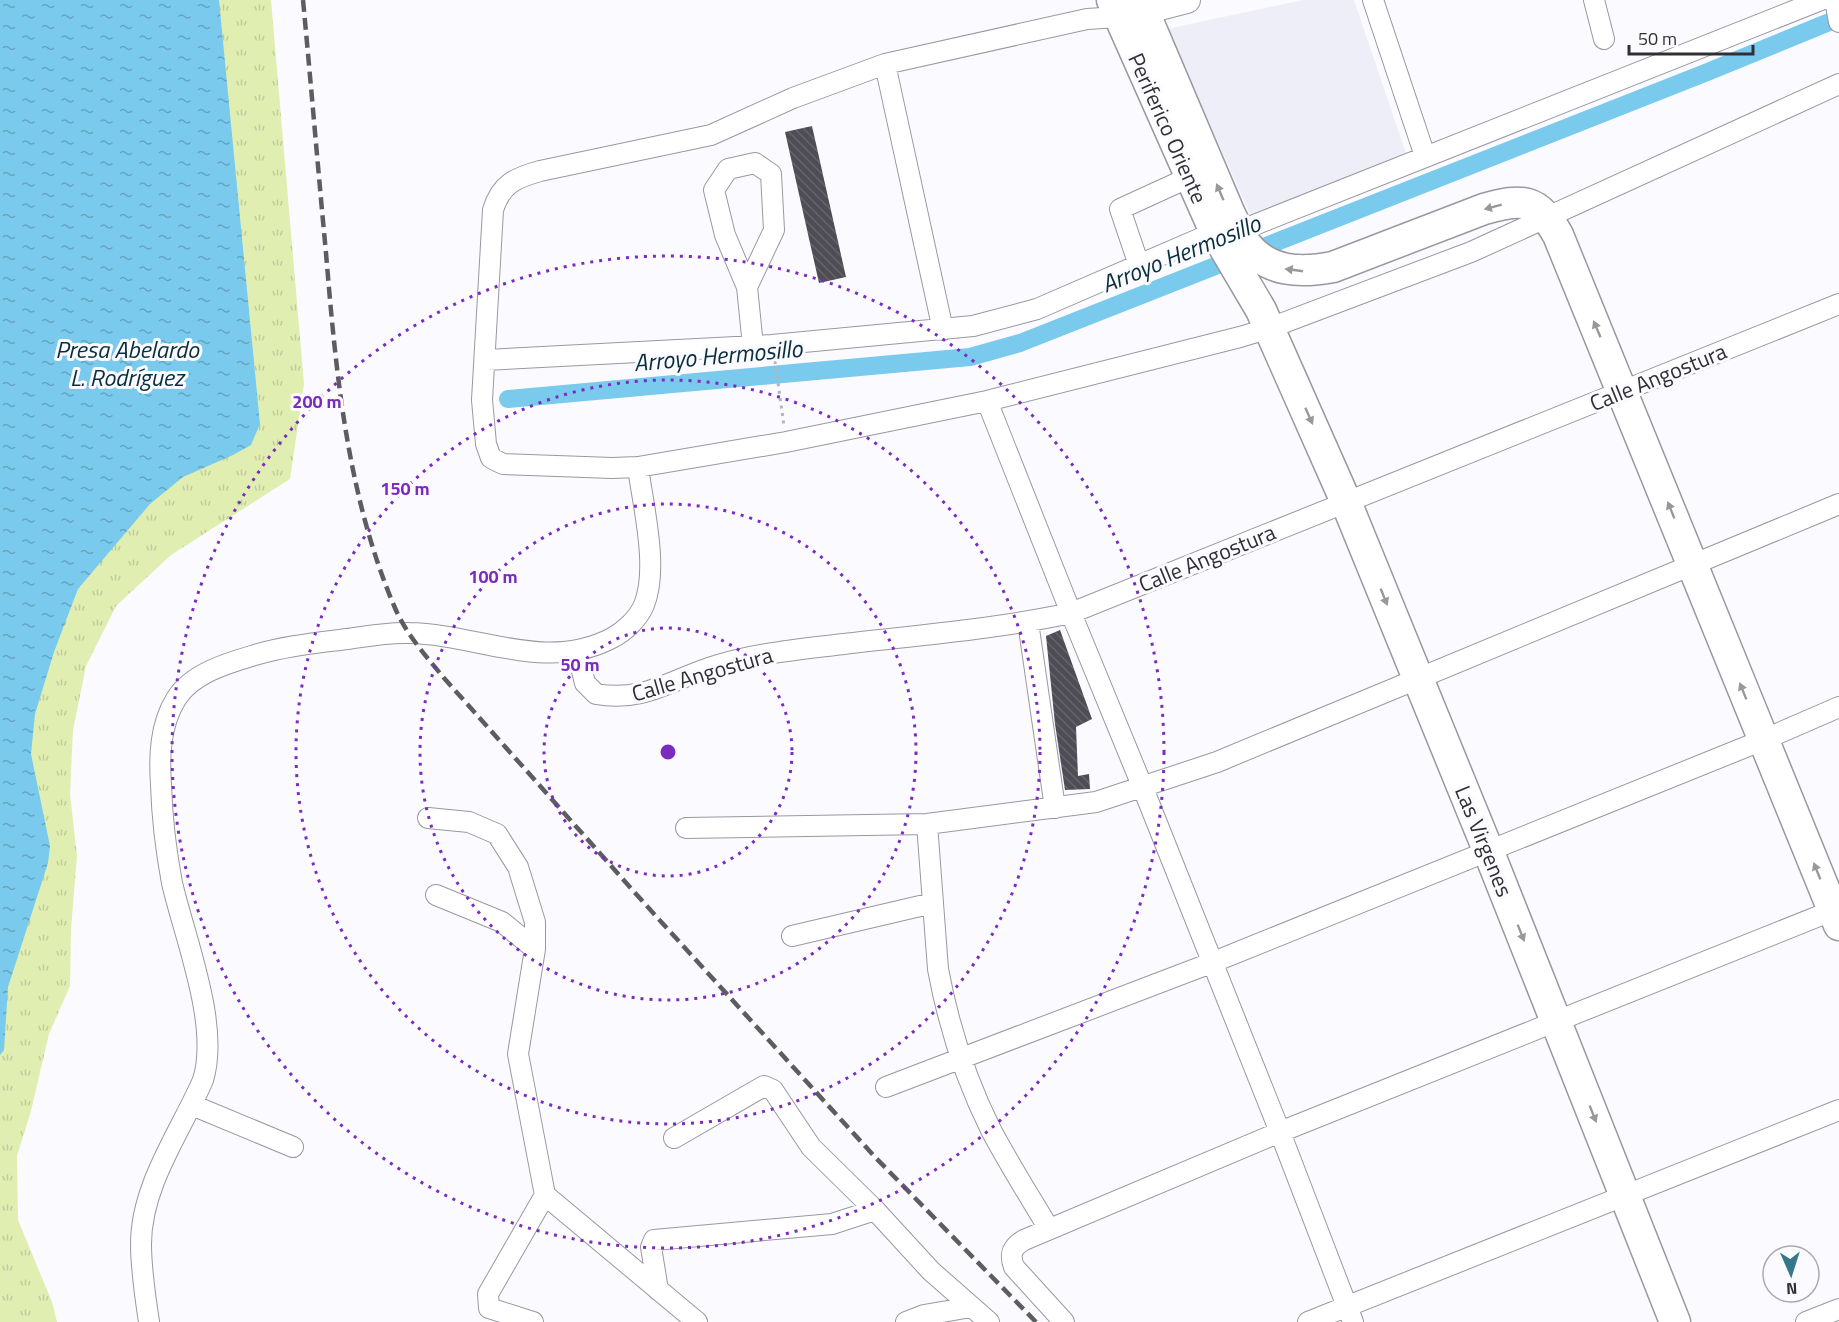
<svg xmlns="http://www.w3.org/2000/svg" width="1839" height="1322" font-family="'Titillium Web',sans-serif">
<defs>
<pattern id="park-tufts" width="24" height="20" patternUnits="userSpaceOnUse" patternTransform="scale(1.5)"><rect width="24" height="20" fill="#e1eeb2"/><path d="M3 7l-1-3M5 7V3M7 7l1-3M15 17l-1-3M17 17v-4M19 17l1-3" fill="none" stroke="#c1cc9a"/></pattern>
<pattern id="water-ripples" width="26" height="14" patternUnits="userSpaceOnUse" patternTransform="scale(1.5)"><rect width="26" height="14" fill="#7acaee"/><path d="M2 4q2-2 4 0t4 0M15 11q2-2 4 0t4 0" fill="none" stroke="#64a4c1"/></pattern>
<pattern id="building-back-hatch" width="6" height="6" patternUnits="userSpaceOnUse" patternTransform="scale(1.5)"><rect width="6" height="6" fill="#4e4d55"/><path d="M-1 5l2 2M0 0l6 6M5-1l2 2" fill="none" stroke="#65646b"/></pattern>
</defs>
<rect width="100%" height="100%" fill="#fbfbff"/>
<path fill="#eeeef9" d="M1303,0H1354L1407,156L1250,214L1167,29Z"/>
<path fill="url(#park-tufts)" d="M0,0H271L304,384L290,479L171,555L116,606L86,666L73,730L70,794L77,856L71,929L70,986L49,1034L31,1111L17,1156L18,1220L52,1302L57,1322H0Z"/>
<path fill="url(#water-ripples)" d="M0,0H219L260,424L251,445L233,455L183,477L150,504L78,589L54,652L35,714L31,754L50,846L48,863L8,987L4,1050L0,1055Z"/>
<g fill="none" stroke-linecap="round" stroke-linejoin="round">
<path stroke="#7acaee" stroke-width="18" d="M508,399L970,357L1020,343L1705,73L1839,18"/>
</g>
<path fill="url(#building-back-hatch)" d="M812,126L846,277L819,283L785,132Z
M1060,630L1092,719L1076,727L1078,776L1089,774L1090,789L1065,790L1055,724L1046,636Z"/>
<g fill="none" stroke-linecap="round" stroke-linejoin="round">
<defs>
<path id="minor" d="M1373,0L1425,156
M1594,0L1604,39
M1835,0L1839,22
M1119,17L1087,19L885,64L793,98L711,135L540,171C515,178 501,184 493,210L482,400L486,444L491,458L503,464L612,468L638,467L786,442L987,401L1240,337L1270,328L1471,252L1839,84
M885,64L943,330
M1239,231L1821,0
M1139,265L1120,209L1190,177
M747,287L774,230L771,174L755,163L728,169L714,190L725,235L747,287L753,346
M486,360L772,345L973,326L1037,309L1215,232
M987,401L1071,613L1143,788L1280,1132L1353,1322
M1028,622L1055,808
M577,651L585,683L596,694C645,703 673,678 718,665C759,653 801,649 844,644C920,635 996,629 1071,613L1839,304
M428,818L469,822L497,834L518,867L535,922V949L518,1054L545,1195L488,1294L489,1308L533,1322
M927,824L938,969C948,1023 966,1080 991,1130C1009,1164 1030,1197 1049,1229
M686,828L927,824L1096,802L1217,762L1839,504
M436,895L502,922L535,949
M792,936L933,903
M886,1087L1211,963L1763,740L1839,707
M192,1105L293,1147
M674,1138L764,1086L773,1090L811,1147L875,1210L931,1271L989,1322
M545,1195L697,1322
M658,1290L651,1247L654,1240L832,1224L875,1210
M149,1322C145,1296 141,1270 141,1244C141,1185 181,1131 203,1080C220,1025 185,939 172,883C166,851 162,817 161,785C159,756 160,725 176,699C192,673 228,663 255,655C285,646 316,643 347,639C368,636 388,632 409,633C478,634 545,673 612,638C625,631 638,619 644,605C659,568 643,506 638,467
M906,1322L924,1315L971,1307
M1064,1322L1014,1267C1009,1254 1012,1247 1024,1240L1280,1132L1839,908
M1308,1322L1839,1110
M1806,1322L1839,1309"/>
<path id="major" d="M1125,16L1187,0"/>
<path id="highway" d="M1112,0L1215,232L1261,310L1346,502L1488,850L1675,1322
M1139,0L1230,214C1235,224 1240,235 1246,244C1268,273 1301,273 1333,267L1484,209C1523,198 1537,198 1558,235L1839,925"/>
</defs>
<use href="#minor" stroke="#9898a1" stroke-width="22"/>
<use href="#major" stroke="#9898a1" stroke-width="28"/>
<use href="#highway" stroke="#9898a1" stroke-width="33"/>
<path stroke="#b5b5b9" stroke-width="3" stroke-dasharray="3 4.5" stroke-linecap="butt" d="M775,361L784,426"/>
<use href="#minor" stroke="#fff" stroke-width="20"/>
<use href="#major" stroke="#fff" stroke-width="26"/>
<use href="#highway" stroke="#fff" stroke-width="30"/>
<path stroke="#5d5c60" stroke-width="4.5" stroke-dasharray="12 6" stroke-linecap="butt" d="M303,0C311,84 318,169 326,253C336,373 347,496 395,608C406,634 426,656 444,678L645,904L875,1157L1036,1322"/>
</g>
<defs><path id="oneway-solid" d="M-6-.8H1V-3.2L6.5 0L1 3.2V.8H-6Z" transform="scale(1.5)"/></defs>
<g fill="#989799">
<use href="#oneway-solid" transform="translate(1220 192) rotate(-113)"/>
<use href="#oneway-solid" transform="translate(1493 207) rotate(165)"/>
<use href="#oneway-solid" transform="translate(1294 270) rotate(-172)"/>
<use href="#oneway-solid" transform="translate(1597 329) rotate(-113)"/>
<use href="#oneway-solid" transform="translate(1309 416) rotate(66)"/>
<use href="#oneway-solid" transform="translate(1671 510) rotate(-112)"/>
<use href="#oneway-solid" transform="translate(1384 597) rotate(68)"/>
<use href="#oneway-solid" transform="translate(1743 691) rotate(-112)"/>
<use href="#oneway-solid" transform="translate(1817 871) rotate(-112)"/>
<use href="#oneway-solid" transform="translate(1521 933) rotate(68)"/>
<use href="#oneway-solid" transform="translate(1593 1114) rotate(68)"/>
</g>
<g fill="none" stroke="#7b2cbf" stroke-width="3" stroke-dasharray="3 6">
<circle cx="668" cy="752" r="124"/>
<circle cx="668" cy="752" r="248"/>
<circle cx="668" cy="752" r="372"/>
<circle cx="668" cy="752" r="496"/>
</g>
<g text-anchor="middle" stroke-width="6" stroke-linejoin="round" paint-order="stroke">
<g font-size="22" fill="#302f33" stroke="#fbfbff">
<text transform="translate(1168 128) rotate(66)" y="8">Periferico Oriente</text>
<text transform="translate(1658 377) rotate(-22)" y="8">Calle Angostura</text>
<text transform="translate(1207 558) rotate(-22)" y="8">Calle Angostura</text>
<text transform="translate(702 674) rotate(-16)" y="8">Calle Angostura</text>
<text transform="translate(1484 841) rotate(68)" y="8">Las Virgenes</text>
</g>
<g font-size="24" font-style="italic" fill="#092f3e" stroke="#fbfbff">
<text transform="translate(1181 254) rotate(-22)" y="8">Arroyo Hermosillo</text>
<text x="127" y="358">Presa Abelardo<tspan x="127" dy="28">L. Rodríguez</tspan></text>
<text transform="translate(718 356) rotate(-5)" y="8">Arroyo Hermosillo</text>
</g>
</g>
<circle cx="668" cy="752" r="9" fill="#7b2cbf" stroke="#fbfbff" stroke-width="3"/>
<g font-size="18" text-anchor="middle" font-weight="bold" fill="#7b2cbf" stroke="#fbfbff" stroke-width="6" stroke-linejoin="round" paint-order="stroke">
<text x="317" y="408">200 m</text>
<text x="405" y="495">150 m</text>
<text x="493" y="583">100 m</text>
<text x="580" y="671">50 m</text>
</g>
<g transform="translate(1791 1274) rotate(177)"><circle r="28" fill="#fbfbff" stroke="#aaa9ad" stroke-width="1.5"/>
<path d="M0-4.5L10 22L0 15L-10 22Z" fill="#367789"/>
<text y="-9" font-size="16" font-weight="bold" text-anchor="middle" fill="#302f33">N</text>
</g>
<path d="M1629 45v9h124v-9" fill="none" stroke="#302f33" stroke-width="3"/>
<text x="1638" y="45" font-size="18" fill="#302f33" stroke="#fbfbff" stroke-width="4.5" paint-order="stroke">50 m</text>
</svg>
